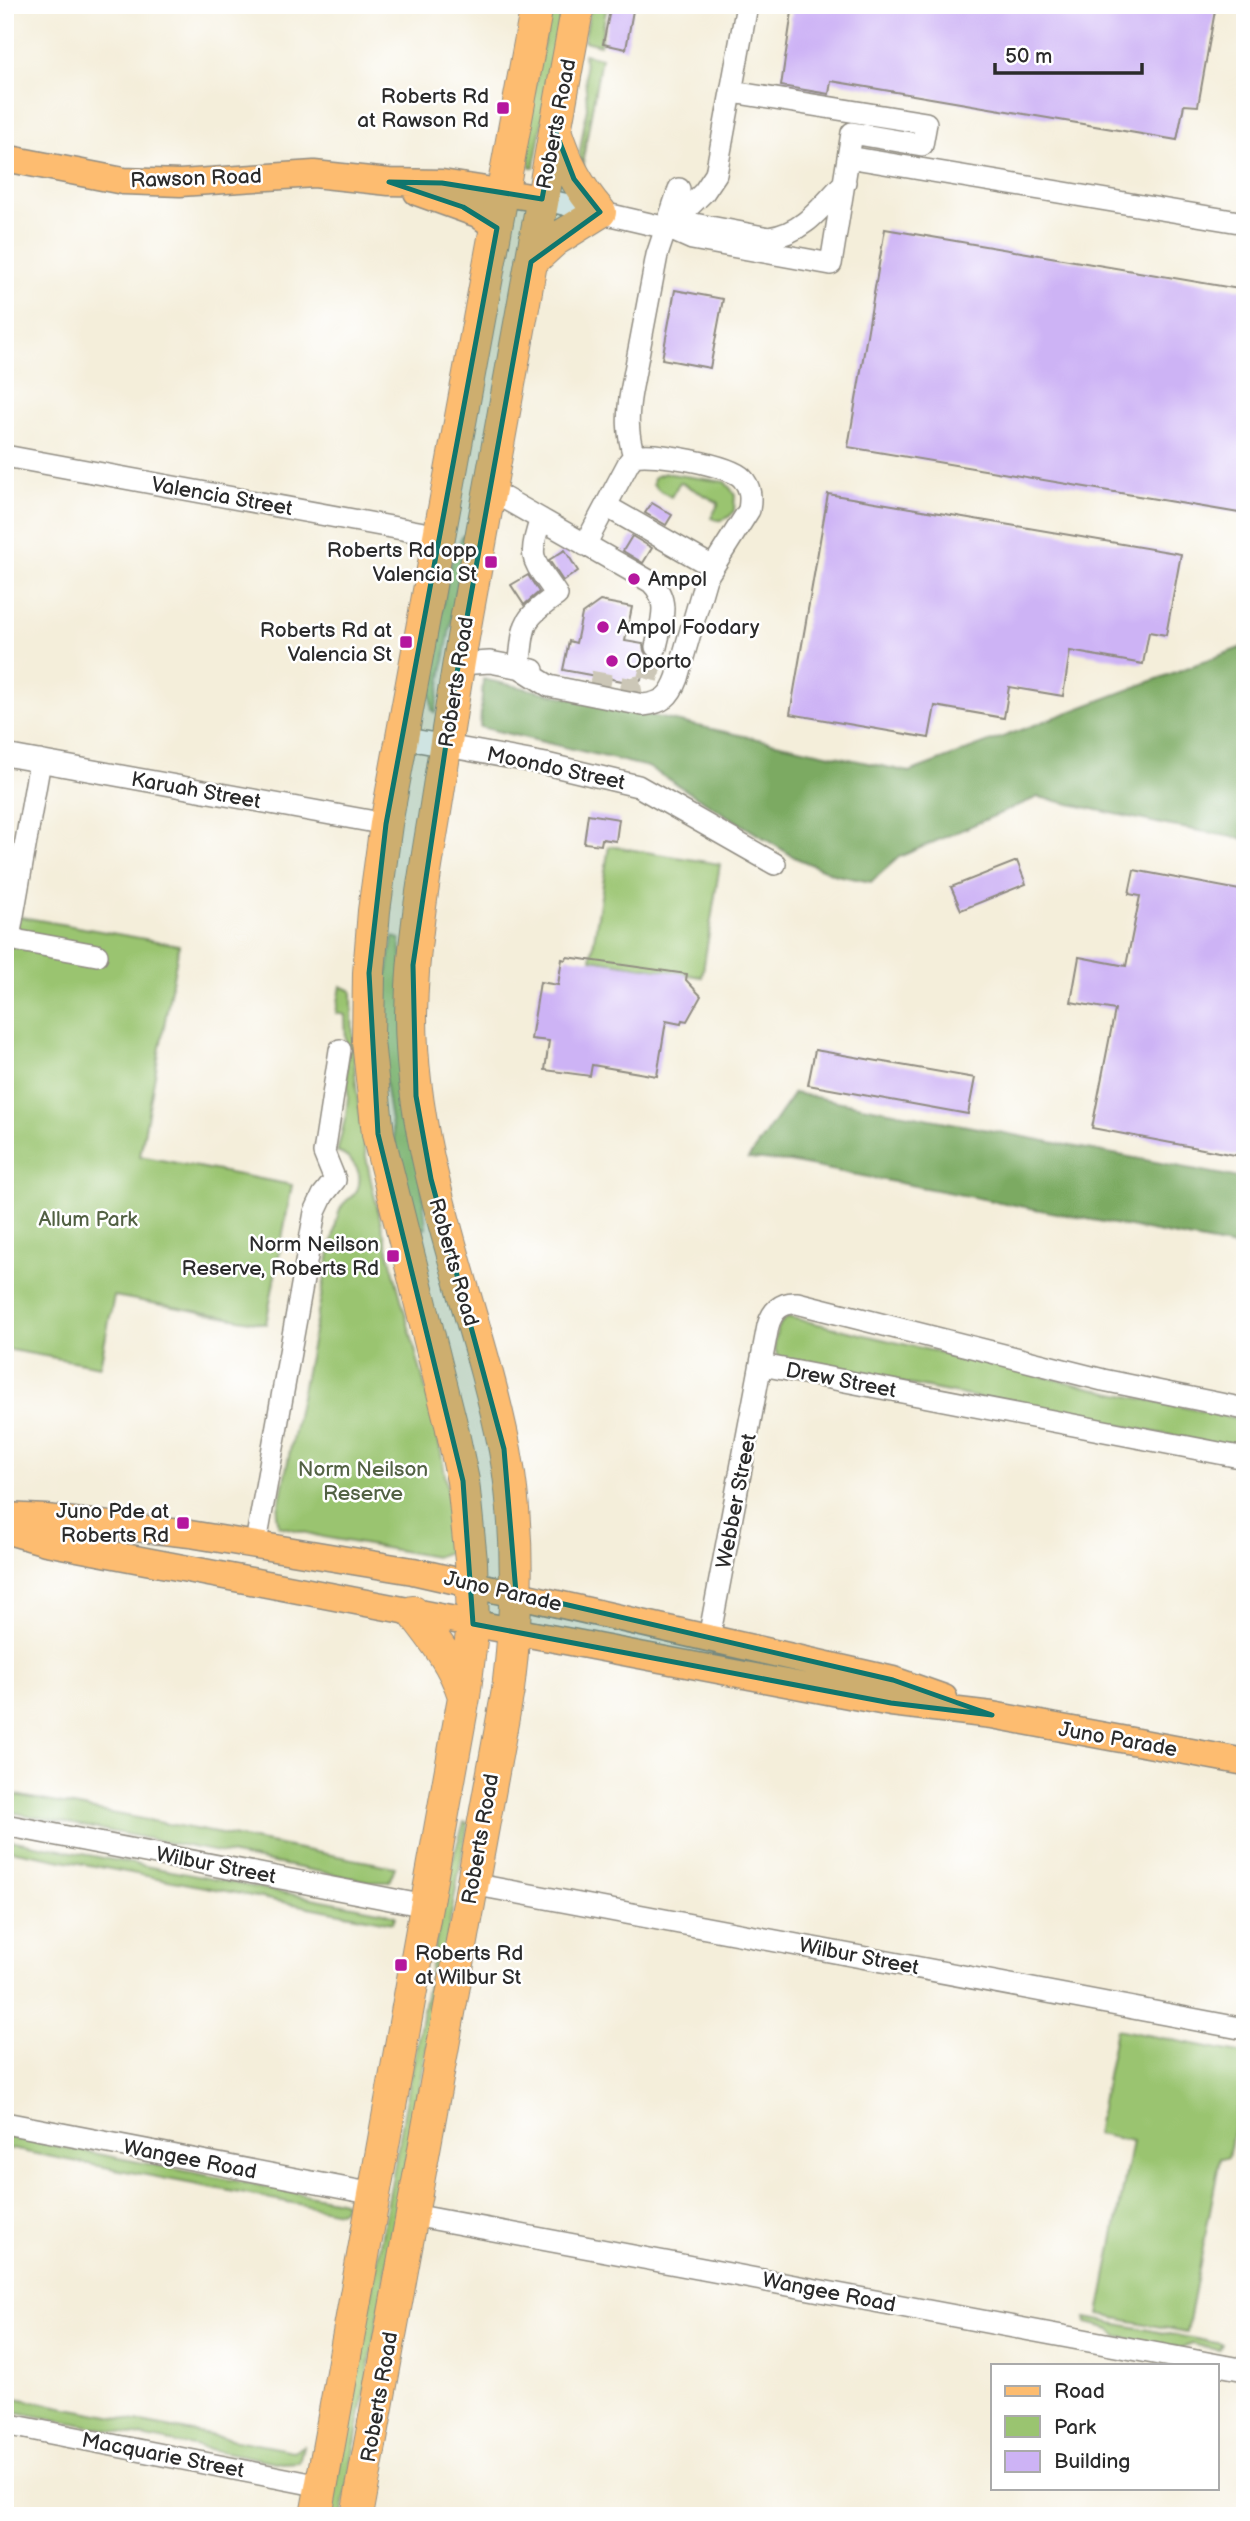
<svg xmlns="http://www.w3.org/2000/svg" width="1250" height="2521" font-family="'Balsamiq Sans',sans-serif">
<rect width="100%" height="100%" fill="#fff"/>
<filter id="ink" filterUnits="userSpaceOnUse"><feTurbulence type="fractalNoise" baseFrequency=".0143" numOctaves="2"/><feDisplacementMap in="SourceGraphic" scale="14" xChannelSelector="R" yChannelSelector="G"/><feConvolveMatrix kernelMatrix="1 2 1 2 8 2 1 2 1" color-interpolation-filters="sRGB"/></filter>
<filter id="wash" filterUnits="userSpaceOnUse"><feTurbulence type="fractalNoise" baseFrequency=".00686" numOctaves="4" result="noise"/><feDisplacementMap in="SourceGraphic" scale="28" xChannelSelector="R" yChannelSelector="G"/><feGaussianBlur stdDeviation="1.57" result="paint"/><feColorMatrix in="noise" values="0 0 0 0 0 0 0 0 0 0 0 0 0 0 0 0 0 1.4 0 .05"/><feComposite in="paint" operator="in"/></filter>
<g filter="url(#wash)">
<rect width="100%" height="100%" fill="#f4eeda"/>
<path fill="#9ac470" stroke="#62784e" stroke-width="2" d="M554,5H563L534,167H530C522,135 543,38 554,5Z
M591,5H607L600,45L584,41Z
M584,54L601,58L583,159L584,167L579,156L587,108Z
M665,473L725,482L735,494L734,511C729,519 720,523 711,518L719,503L680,482L671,497L659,490L653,484L654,477Z
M462,536L466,537L435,713L432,710L430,682L433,655L450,566Z
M609,846L720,864L702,977L591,959Z
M5,914L179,945L140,1156L292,1185L266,1324L114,1296L100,1366L5,1349Z
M393,937L400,939L426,1228L416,1231C399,1162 380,1089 382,1018C384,991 389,964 393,937Z
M341,986L352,991C352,1053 357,1116 370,1176C385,1246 406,1314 424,1383C439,1438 452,1493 452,1551L435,1557L323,1537L279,1526L277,1515L334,1233C336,1225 337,1213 342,1206C345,1200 354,1197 357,1190C365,1172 352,1158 337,1152L346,1115L348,1096L345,1015L336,1013Z
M788,1317L1109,1392L1245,1420V1450L779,1359C771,1346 775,1325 788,1317Z
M5,1793L395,1867L389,1882H373L5,1811Z
M464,1822L468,1823L342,2516H330L448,1875Z
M5,1839L384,1912L395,1916L393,1923L5,1849Z
M1116,2029L1245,2054V2070L1228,2158H1220L1187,2332L1099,2315L1132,2141L1096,2134Z
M5,2136L339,2201L345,2203L344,2209L339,2212L5,2148Z
M1086,2318L1222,2344L1219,2350L1191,2344L1183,2348L1118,2337L1111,2329L1087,2323Z
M5,2396L293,2451L303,2446L299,2462L281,2463L5,2410Z"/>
<path fill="#7baa62" stroke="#536a46" stroke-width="2" d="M1245,646V839L1166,825L1038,797L899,857L871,882L836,875L796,858L648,767L480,727L483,679L909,772Z
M794,1093L1245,1179V1249L789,1162L748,1159Z"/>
<g id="blocks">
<path fill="#cdb3f5" d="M611,5H634L626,49L603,44Z
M793,5H1216L1198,106L1184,105L1177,140L831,81L829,94L781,86Z
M885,229L1245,290V514L848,447Z
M675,290L723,299L710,368L662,359Z
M828,494L1181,554L1166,635L1149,632L1143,664L1070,651L1063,696L1009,687L1004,718L935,706L929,738L790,714Z
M652,503L672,515L666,525L645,513Z
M632,536L652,548L643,563L623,551Z
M565,550L578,571L563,581L549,560Z
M528,575L539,592L524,605L511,585Z
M600,601L632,607L625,641L643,644L644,651L648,657L660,659L657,674L643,671L641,680L629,678L628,682L563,670L569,641L576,643L582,614Z
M588,814L619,819L616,841L602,839L601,845L584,843Z
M1017,861L1026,884L961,910L951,887Z
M1134,870L1245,891V1157L1092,1128L1115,1010L1071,1002L1079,957L1126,966L1140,896L1129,894Z
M567,957L687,974L686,980L701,996L687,1021L682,1020L681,1024L666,1021L657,1076L592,1065L590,1076L545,1070L549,1041L531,1039L540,982L558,985L562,959L566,960Z
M815,1050L975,1078L968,1114L808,1085Z"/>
</g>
</g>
<g filter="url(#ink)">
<use href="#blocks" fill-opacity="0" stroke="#908c82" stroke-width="2"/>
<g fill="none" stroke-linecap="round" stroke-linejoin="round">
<path stroke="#ccc7b7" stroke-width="21" stroke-dasharray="21 10" stroke-linecap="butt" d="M590,681L629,688L644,685L647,681L656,647"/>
<defs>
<path id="minor" d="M848,157L1245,223
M542,199L667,228L692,239L831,264L852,133L922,145L926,123L732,92
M669,226L704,192L716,174L747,5
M669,227L694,224L769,238C804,233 822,206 845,182
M5,456L440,536
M634,456C627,434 627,415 631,392L657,255L679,189
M490,490L651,582C671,601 661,623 656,647
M606,506L713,567
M541,519C526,561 534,560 557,595C519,621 525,624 519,667L549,686L643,705C662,703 670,697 677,678L706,578L749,510C751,498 751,487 742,478C730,465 652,451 634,456L629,462L585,545
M459,664L490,662L533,670
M402,738L546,764L638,786L775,864
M5,755L386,824
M5,935L20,941L97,955
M9,938L40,761
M762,1365L1245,1458
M256,1543L315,1212L323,1195L335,1180L324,1153L340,1050
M709,1638L768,1326C772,1311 781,1302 797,1303L1103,1380L1245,1409
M5,1825L426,1906
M472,1884L1245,2029
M5,2123L374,2194
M413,2215L1245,2370
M5,2424L321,2486"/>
<path id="major" d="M5,158L123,181L180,183L314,174L389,182L442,183L542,199
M417,192L478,214L497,228
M5,1516L46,1518L190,1534L413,1571L893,1680L944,1698
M5,1530L46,1542L891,1703L992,1715L1245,1762"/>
<path id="highway" d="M531,262L555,240L600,212C578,187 565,162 555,130
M413,1612C434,1639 454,1664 464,1696
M316,2516L464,1697L473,1624L471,1561L463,1481L451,1424L378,1134L368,1041L369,973L374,911L386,824L537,5
M357,2516L508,1690C518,1610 520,1530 505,1450C476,1304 411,1166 411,1015C412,948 423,883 434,818C445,750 455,682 467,615C504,411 541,208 578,5"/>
</defs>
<use href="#minor" stroke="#908c82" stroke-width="24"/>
<use href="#major" stroke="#908c82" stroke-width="29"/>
<use href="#highway" stroke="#908c82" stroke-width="34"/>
<use href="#minor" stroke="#fff" stroke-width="21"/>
<use href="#major" stroke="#fdbc6f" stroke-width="26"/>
<use href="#highway" stroke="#fdbc6f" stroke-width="32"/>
</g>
</g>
<path fill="#0f766e" fill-opacity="0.2" stroke="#0f766e" stroke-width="5" stroke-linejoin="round" d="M555,130L574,179L600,212L531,262L455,684L413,965L416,1096L431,1179L504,1449L516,1593L893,1680L992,1715L891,1703L473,1624L463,1481L378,1134L369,973L386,824L497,228L463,207L389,182L442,183L542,199Z"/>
<g fill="#b5179e" stroke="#fff" stroke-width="2.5">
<rect x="496" y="101" width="14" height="14" rx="3.5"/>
<rect x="484" y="555" width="14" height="14" rx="3.5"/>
<circle cx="634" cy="579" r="7"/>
<circle cx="603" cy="627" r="7"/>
<rect x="399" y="635" width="14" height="14" rx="3.5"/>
<circle cx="612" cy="661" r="7"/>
<rect x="386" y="1249" width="14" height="14" rx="3.5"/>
<rect x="176" y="1516" width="14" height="14" rx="3.5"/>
<rect x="394" y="1958" width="14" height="14" rx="3.5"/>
</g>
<g text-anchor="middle" stroke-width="5" stroke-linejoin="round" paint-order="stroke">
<g font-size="21" fill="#2b2b2b" stroke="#fff" text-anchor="end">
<text x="489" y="103">Roberts Rd<tspan x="489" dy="24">at Rawson Rd</tspan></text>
<text x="477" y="557">Roberts Rd opp<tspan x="477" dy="24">Valencia St</tspan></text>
<text x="648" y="586" text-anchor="start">Ampol</text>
<text x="617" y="634" text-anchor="start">Ampol Foodary</text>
<text x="392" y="637">Roberts Rd at<tspan x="392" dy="24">Valencia St</tspan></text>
<text x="626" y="668" text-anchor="start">Oporto</text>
<text x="379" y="1251">Norm Neilson<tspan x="379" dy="24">Reserve, Roberts Rd</tspan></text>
<text x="169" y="1518">Juno Pde at<tspan x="169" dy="24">Roberts Rd</tspan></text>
<text x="415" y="1960" text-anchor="start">Roberts Rd<tspan x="415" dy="24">at Wilbur St</tspan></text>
</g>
<g font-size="21" fill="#2b2b2b" stroke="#fff">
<text transform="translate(556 124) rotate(-79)" y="7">Roberts Road</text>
<text transform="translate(196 178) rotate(-2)" y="7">Rawson Road</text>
<text transform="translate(222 496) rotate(10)" y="7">Valencia Street</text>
<text transform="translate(456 682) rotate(-81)" y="7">Roberts Road</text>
<text transform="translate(556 768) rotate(12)" y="7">Moondo Street</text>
<text transform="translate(196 790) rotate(10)" y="7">Karuah Street</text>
<text transform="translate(454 1262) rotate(74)" y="7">Roberts Road</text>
<text transform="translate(841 1380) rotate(11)" y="7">Drew Street</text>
<text transform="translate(736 1501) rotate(-79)" y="7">Webber Street</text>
<text transform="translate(503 1591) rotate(13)" y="7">Juno Parade</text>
<text transform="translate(1118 1739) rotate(10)" y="7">Juno Parade</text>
<text transform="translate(480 1839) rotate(-80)" y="7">Roberts Road</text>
<text transform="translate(216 1865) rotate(11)" y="7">Wilbur Street</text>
<text transform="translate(859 1956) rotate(11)" y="7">Wilbur Street</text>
<text transform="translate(190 2159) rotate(11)" y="7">Wangee Road</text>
<text transform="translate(829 2292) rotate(11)" y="7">Wangee Road</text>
<text transform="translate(379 2397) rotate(-80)" y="7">Roberts Road</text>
<text transform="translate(163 2455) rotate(11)" y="7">Macquarie Street</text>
</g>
<g font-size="21" fill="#526143" stroke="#fff">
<text x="88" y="1226">Allum Park</text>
<text x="363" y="1476">Norm Neilson<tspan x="363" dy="24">Reserve</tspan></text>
</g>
</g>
<rect width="1250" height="2521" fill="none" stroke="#fff" stroke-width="28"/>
<rect x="991" y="2364" width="228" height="126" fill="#ffffff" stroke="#aaaaaa" stroke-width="2"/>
<rect x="1005" y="2386" width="35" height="10" fill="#fdbc6f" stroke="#aaaaaa" stroke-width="2"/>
<text x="1054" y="2398" font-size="21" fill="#2b2b2b">Road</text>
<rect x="1005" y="2416" width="35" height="21" fill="#9ac470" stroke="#aaaaaa" stroke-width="2"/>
<text x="1054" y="2434" font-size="21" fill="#2b2b2b">Park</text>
<rect x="1005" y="2451" width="35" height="21" fill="#cdb3f5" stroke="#aaaaaa" stroke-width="2"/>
<text x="1054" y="2468" font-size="21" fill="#2b2b2b">Building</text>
<path d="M995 63v10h147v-10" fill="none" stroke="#2b2b2b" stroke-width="3.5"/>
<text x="1005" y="63" font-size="21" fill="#2b2b2b" stroke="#ffffff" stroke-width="5" paint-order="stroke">50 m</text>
</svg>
